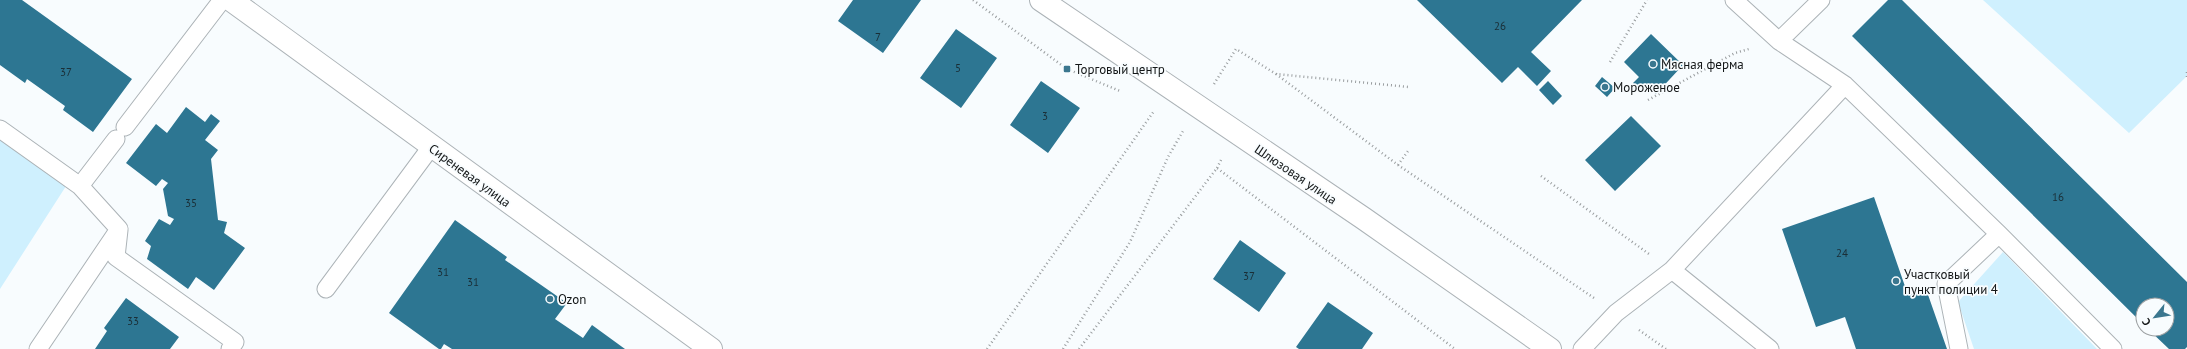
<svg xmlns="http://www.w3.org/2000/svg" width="2187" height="349" font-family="'PT Sans',sans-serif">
<rect width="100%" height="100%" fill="#f8fcfe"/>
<path fill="#cff0fe" d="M1983,0H2187V76L2129,133Z
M0,128L68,183L0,289Z
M2003,252L2097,349H1974L1958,302Z"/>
<path fill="#2d7692" d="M0,0H22L132,79L93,132L63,110L65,106L27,79L25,83L0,65Z
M853,0H921L883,53L838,21Z
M1417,0H1582L1531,52L1551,71L1537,86L1518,67L1502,83Z
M1888,0H1902L2187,282V347L2185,349H2169L2148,329H2167V305H2143V324L1852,36Z
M956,29L997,58L961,108L920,78Z
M1651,34L1683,65L1656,94L1648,86L1642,92L1637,88L1633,83L1639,77L1624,62Z
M1602,77L1615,88L1607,97L1595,86Z
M1041,81L1080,108L1048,153L1010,125Z
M1548,81L1562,96L1553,105L1539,90Z
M186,107L205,122L211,114L220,121L205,140L218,150L211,159L218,220L227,222L224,233L245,248L214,290L196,277L188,289L147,259L151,246L145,241L159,219L170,225L174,219L168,216L163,189L168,183L162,179L156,186L126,163L156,124L167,133Z
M1631,116L1661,146L1615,191L1585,160Z
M1874,197L1908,295L1926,289L1947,349H1856L1845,317L1816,327L1782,229Z
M455,220L507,257L505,260L567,303L555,319L583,338L592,325L625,349H452L444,344L441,349H439L389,313Z
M1240,240L1286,273L1259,312L1213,279Z
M126,298L179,337L170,349H95L107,331L104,328Z
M1328,302L1373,333L1362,349H1299L1296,347Z"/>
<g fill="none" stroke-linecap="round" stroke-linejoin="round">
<defs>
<path id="service" d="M1734,0L1779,41L1845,85L1999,234L2113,349
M1779,41L1821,0
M125,127L222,0
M0,129L80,186L119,229L38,349
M80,186L116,139
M119,230L116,257L235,342L230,349
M1672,270L1770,349
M326,289L431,147
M1582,349L1616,313L1672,270L1845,85
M1959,349L1946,284L1999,234"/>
<path id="minor" d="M231,0L711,349"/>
<path id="secondary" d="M1041,0L1363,218L1550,349"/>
</defs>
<use href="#service" stroke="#acb3b7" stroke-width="19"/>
<use href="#minor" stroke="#acb3b7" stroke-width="24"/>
<use href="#secondary" stroke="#acb3b7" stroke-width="24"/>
<path stroke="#999d9f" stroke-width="2.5" stroke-dasharray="1 3" stroke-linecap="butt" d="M973,0L1067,69L1120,91
M1610,62L1647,0
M2187,72V80
M1276,74L1398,165L1594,298
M1214,84L1236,49L1276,74L1409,87
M1648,100L1735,53L1749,49
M1398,165L1408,151
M1217,168L1222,158
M1541,176L1649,254
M1639,330L1666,349
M987,349L1154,111
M1063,349L1130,242L1168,157L1183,131
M1079,349L1217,168L1455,349"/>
<use href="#service" stroke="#fff" stroke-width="17"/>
<use href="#minor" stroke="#fff" stroke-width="22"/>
<use href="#secondary" stroke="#fff" stroke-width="22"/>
</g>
<g fill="#3b778f" stroke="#f8fcfe" stroke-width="1.5">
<circle cx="1653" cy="64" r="4"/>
<rect x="1063" y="65" width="8" height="8" rx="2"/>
<circle cx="1605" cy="87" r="4"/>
<circle cx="1896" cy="281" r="4"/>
<circle cx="550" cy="299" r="4"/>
</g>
<g text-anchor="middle" stroke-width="3.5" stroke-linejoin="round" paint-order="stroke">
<g font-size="11" fill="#1a2e36">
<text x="1500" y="30">26</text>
<text x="878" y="41">7</text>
<text x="958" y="72">5</text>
<text x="66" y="76">37</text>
<text x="1045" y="120">3</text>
<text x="2058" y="201">16</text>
<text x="191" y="207">35</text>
<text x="1842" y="257">24</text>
<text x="443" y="276">31</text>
<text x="1249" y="280">37</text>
<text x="473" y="286">31</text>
<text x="133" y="325">33</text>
</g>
<g font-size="13" fill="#131617" stroke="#f8fcfe" text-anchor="start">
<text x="1661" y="69">Мясная ферма</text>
<text x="1075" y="74">Торговый центр</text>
<text x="1613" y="92">Мороженое</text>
<text x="1904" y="279">Участковый<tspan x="1904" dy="15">пункт полиции 4</tspan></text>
<text x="558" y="304">Ozon</text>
</g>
<g font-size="13" fill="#131617" stroke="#f8fcfe">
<text transform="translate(1296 174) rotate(34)" y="5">Шлюзовая улица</text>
<text transform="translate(470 175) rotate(36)" y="5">Сиреневая улица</text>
</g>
</g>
<g transform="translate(2155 317) rotate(240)"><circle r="19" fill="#f8fcfe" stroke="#9ca0a2"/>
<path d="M0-3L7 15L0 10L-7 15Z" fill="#3b778f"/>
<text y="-6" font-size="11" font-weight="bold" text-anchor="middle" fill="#131617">С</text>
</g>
</svg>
